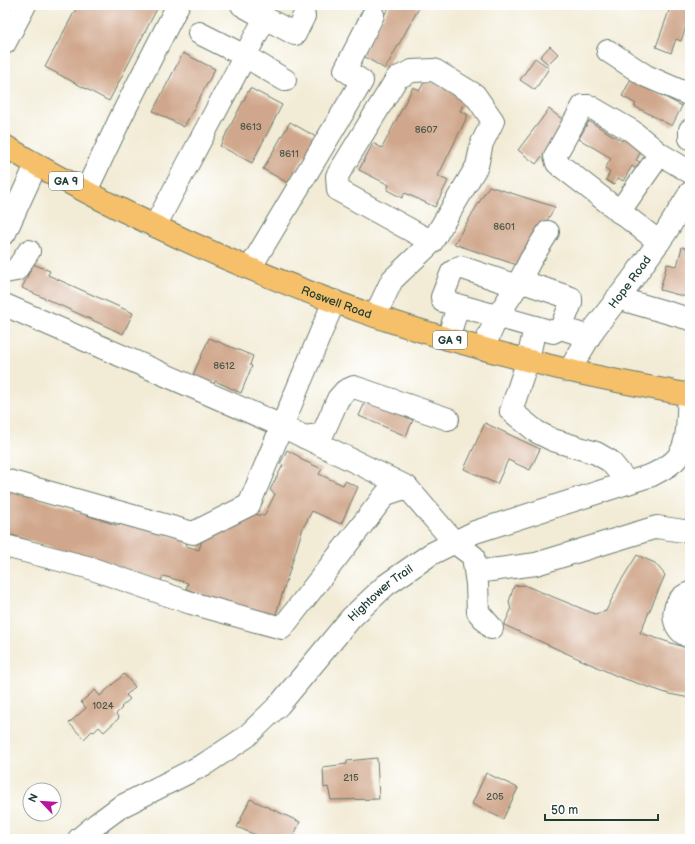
<svg xmlns="http://www.w3.org/2000/svg" width="695" height="844" font-family="'Balsamiq Sans',sans-serif">
<rect width="100%" height="100%" fill="#fff"/>
<filter id="ink" filterUnits="userSpaceOnUse"><feTurbulence type="fractalNoise" baseFrequency=".025" numOctaves="2"/><feDisplacementMap in="SourceGraphic" scale="8" xChannelSelector="R" yChannelSelector="G"/><feConvolveMatrix kernelMatrix="1 2 1 2 8 2 1 2 1" color-interpolation-filters="sRGB"/></filter>
<filter id="wash" filterUnits="userSpaceOnUse"><feTurbulence type="fractalNoise" baseFrequency=".012" numOctaves="4" result="noise"/><feDisplacementMap in="SourceGraphic" scale="16" xChannelSelector="R" yChannelSelector="G"/><feGaussianBlur stdDeviation="0.9" result="paint"/><feColorMatrix in="noise" values="0 0 0 0 0 0 0 0 0 0 0 0 0 0 0 0 0 1.4 0 .05"/><feComposite in="paint" operator="in"/></filter>
<g filter="url(#wash)">
<rect width="100%" height="100%" fill="#f2ebd5"/>
<g id="blocks">
<path fill="#d0a78c" d="M78,5H159L109,101L45,67Z
M390,5H413L419,8L385,69L362,55Z
M671,5H684L690,7V15L681,41L676,39L671,53L656,47Z
M550,46L558,54L548,64L540,57Z
M183,53L215,69L184,127L153,111Z
M535,58L549,68L535,90L520,80Z
M426,78L467,99L460,111L468,115L438,176L448,181L435,207L405,193L402,198L387,190L389,185L359,170L373,143L382,148L413,87L420,90Z
M631,79L682,106L672,126L634,106L636,104L622,96Z
M250,88L282,105L252,163L220,146Z
M549,109L567,123L536,164L518,150Z
M589,121L622,141L627,133L645,145L636,160L640,162L636,169L632,166L623,181L618,178L614,185L606,180L610,172L605,169L611,158L579,139Z
M290,122L316,137L288,183L263,169Z
M489,186L555,207L520,266L454,244Z
M682,247L690,249V298L660,290L667,264L677,266Z
M33,264L50,271L48,275L133,313L123,334L22,288Z
M209,338L253,356L250,365L252,366L241,393L215,381L214,384L193,375Z
M366,400L413,420L406,436L359,416Z
M485,423L540,449L530,470L508,460L497,484L464,469Z
M287,450L300,457V459L322,469L319,474L343,485L345,481L358,487L341,524L312,511L303,528L275,617L186,589L188,583L163,576L161,581L5,533V487L48,502L119,526L121,520L187,541L186,546L199,550L202,540L253,514L264,516L275,494L270,490L283,465L280,464Z
M637,555L655,563L665,575L640,633L690,649V698L669,694L619,677L504,625L511,610L509,602L514,586L524,585L595,614L606,611L619,584Z
M124,674L135,687L126,695L130,699L121,707L122,708L116,714L119,718L104,732L99,727L94,732L92,731L84,739L69,723L86,708L81,702L95,690L100,696Z
M377,758L379,799L331,800L328,787L324,788L323,767L347,764V761Z
M486,773L518,788L503,819L472,804Z
M250,799L300,822L292,839H265L237,827Z"/>
</g>
</g>
<g filter="url(#ink)">
<use href="#blocks" fill-opacity="0" stroke="#697a6c" stroke-width="1"/>
<g fill="none" stroke-linecap="round" stroke-linejoin="round">
<defs>
<g id="minor">
<path d="M265,18L295,34L304,16"/>
<path d="M199,33L245,56L285,80"/>
<path d="M5,43L25,5"/>
<path d="M608,51L646,76L690,95"/>
<path d="M690,130V138"/>
<path d="M86,191L122,115L178,5"/>
<path d="M619,212L660,154"/>
<path d="M155,226L265,18L242,5"/>
<path d="M5,233L36,165"/>
<path d="M659,242L557,163L555,156L583,106H589L632,131L660,154L690,172"/>
<path d="M250,268L362,81L345,70L373,15"/>
<path d="M5,272L16,270L29,251"/>
<path d="M617,298L690,319"/>
<path d="M5,305L282,426L407,487L454,542L473,556L477,584L478,612L492,628"/>
<path d="M375,316L392,280L432,242L477,166L482,143L493,121L475,95L434,70L412,71L397,78L337,176L338,190L432,242"/>
<path d="M535,327L528,360L511,411L537,432L553,440L596,453L610,461L628,483"/>
<path d="M561,328L553,332L443,301L442,297L452,272L460,267L517,286L526,283L571,298V303L561,328L589,337"/>
<path d="M448,339L458,306"/>
<path d="M483,349L497,317L517,286L531,259L548,232"/>
<path id="s1" d="M569,371L594,329L631,281L666,232L690,193"/>
<path d="M304,437L320,435L323,433L338,399L345,391L354,387L448,419"/>
<path d="M5,480L193,533L249,505L334,301"/>
<path d="M5,546L87,567L191,603L282,628L386,494L407,487"/>
<path d="M476,572L536,564L657,527L690,532"/>
<path d="M690,593C669,600 669,630 690,637"/>
<path id="s2" d="M79,839L97,824L120,807L205,764L246,737L279,705L351,618L386,585L431,554L475,532L652,475C660,471 672,465 678,457C691,439 686,412 690,392"/>
</g>
<g id="major">
<path id="s3" d="M5,146C75,189 150,225 225,258C279,281 334,303 390,321C448,340 508,356 567,370C608,380 649,387 690,395"/>
</g>
</defs>
<use href="#minor" stroke="#697a6c" stroke-width="24"/>
<use href="#major" stroke="#697a6c" stroke-width="24"/>
<use href="#minor" stroke="#fff" stroke-width="22"/>
<use href="#major" stroke="#f6c06b" stroke-width="22"/>
</g>
</g>
<g text-anchor="middle" stroke-width="3.5" stroke-linejoin="round" paint-order="stroke">
<g font-size="10" fill="#4b584a">
<text x="251" y="130">8613</text>
<text x="426" y="133">8607</text>
<text x="289" y="157">8611</text>
<text x="504" y="230">8601</text>
<text x="224" y="369">8612</text>
<text x="103" y="709">1024</text>
<text x="351" y="781">215</text>
<text x="495" y="800">205</text>
</g>
<g fill="#fff" stroke="#627771" stroke-width="1">
<rect x="49" y="172" width="34" height="18" rx="3"/>
<rect x="433" y="331" width="34" height="18" rx="3"/>
</g>
<g font-size="11" font-weight="bold" fill="#1f3d34">
<text x="66" y="185">GA 9</text>
<text x="450" y="344">GA 9</text>
</g>
<g font-size="12" fill="#1f3d34" stroke="#fff">
<text dy="4" stroke="none"><textPath href="#s1" startOffset="108">Hope Road</textPath></text>
<text dy="4" stroke="none"><textPath href="#s3" startOffset="367">Roswell Road</textPath></text>
<text dy="4" stroke="none"><textPath href="#s2" startOffset="394">Hightower Trail</textPath></text>
</g>
</g>
<rect width="695" height="844" fill="none" stroke="#fff" stroke-width="20"/>
<g transform="translate(42 802) rotate(295)"><circle r="19" fill="#ffffff" stroke="#a5b1ae"/>
<path d="M0-3L7 15L0 10L-7 15Z" fill="#b5179e"/>
<text y="-6" font-size="11" font-weight="bold" text-anchor="middle" fill="#1f3d34">N</text>
</g>
<path d="M545 814v6h113v-6" fill="none" stroke="#1f3d34" stroke-width="2"/>
<text x="551" y="814" font-size="12" fill="#1f3d34" stroke="#ffffff" stroke-width="3" paint-order="stroke">50 m</text>
</svg>
